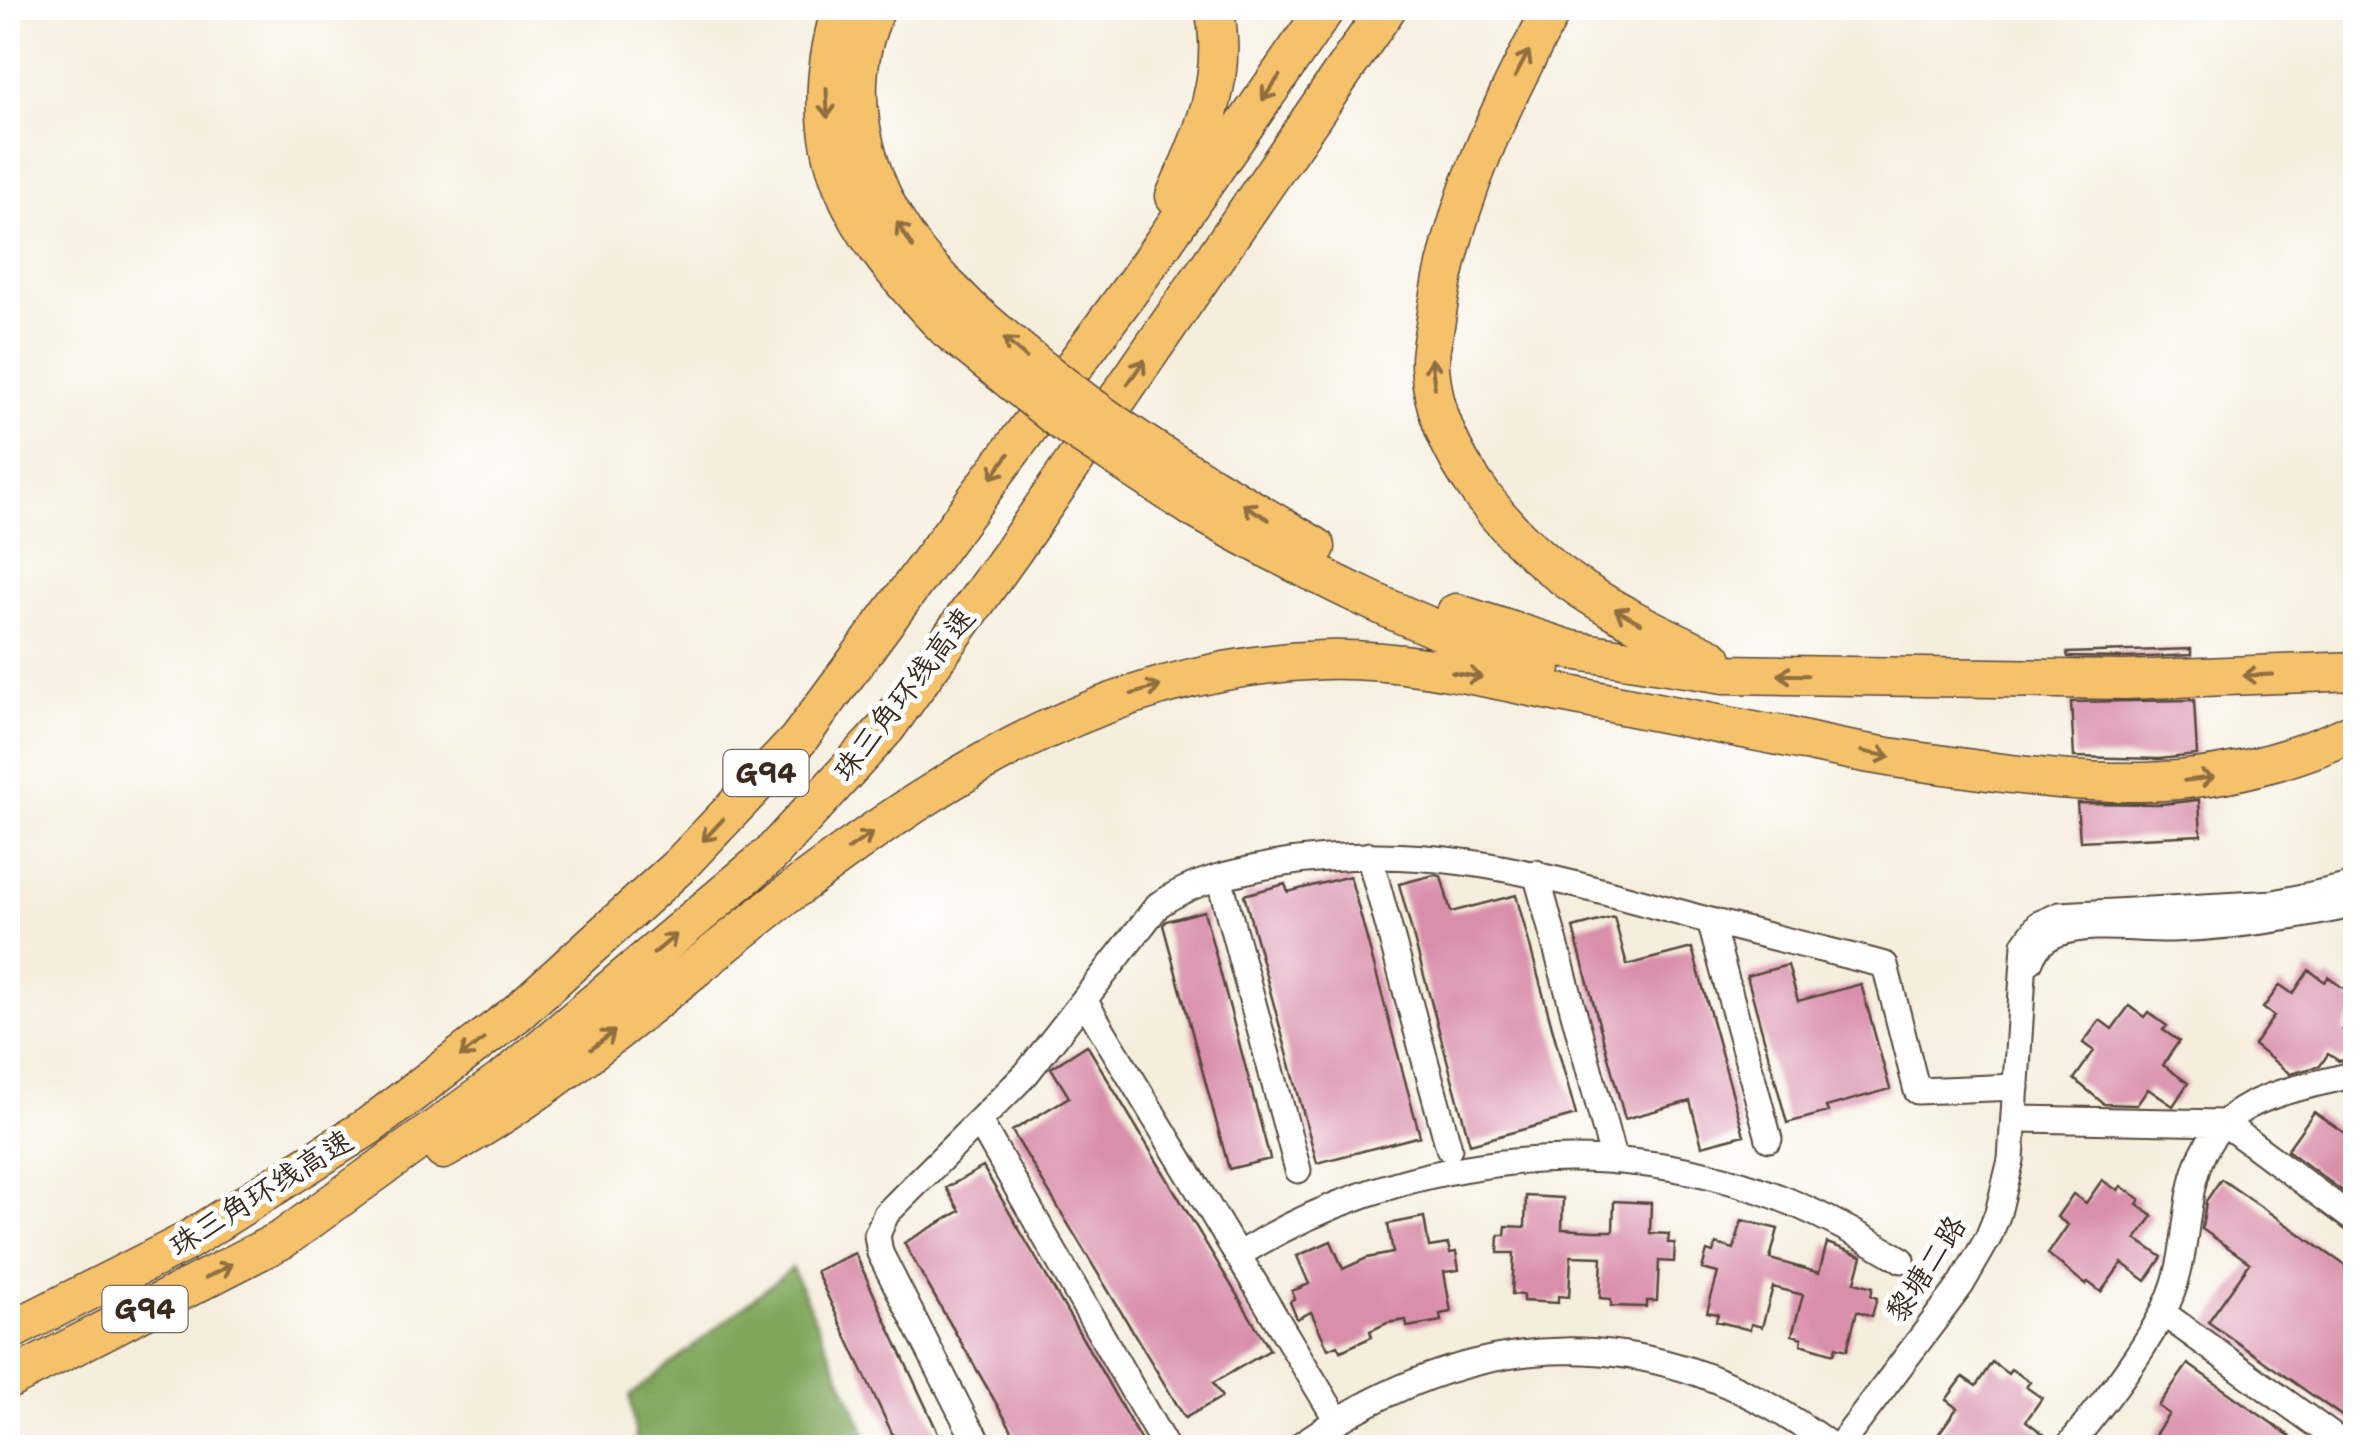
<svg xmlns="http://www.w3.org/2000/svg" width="2363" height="1455" font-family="'Shantell Sans','LXGW WenKai TC',sans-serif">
<rect width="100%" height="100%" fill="#fff"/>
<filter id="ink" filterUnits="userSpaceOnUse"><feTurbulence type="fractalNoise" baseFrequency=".01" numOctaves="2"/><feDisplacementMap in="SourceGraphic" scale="20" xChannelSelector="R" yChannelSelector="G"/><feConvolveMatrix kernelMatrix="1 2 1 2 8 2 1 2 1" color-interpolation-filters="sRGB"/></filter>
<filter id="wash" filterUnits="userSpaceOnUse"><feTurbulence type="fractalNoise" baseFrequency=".0048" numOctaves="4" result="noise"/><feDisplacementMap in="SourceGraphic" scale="40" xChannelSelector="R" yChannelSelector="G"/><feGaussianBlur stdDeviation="2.25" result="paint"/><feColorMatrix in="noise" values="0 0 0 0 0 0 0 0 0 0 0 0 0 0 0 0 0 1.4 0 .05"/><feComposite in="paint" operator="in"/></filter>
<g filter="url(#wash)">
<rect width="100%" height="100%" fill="#f5eedd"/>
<path fill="#80a65c" stroke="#5e683d" stroke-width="2.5" d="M792,1268L872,1447H637L630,1396Z"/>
<g id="blocks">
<path fill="#d98eaa" d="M2191,649V655L2125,658L2068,657L2067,653Z
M2194,700L2197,755L2159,759L2074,757L2071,702Z
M2199,800L2201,835L2080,841L2077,803L2161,804Z
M1434,875L1441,876L1451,912L1516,895L1576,1115L1470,1144L1399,884Z
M1350,876L1420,1136L1317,1163L1244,895L1285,884L1288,892Z
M1204,911L1270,1159L1229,1169L1163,925L1166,921Z
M1614,917L1627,965L1692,948L1744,1135L1702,1146L1690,1101L1625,1119L1573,928Z
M1788,965L1798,1001L1861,984L1890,1089L1826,1107L1828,1112L1787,1123L1747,976Z
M2309,970L2325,982L2328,977L2347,991L2344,995L2356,1004V1012L2343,1030L2356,1039V1058L2339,1061L2328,1054L2320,1066L2290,1074L2254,1045L2274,1016L2263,1008L2280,985L2293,994Z
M2129,1006L2144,1017L2148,1012L2167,1026L2163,1030L2179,1041L2163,1065L2188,1083L2173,1106L2148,1089L2137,1105L2104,1104L2074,1079L2094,1051L2083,1043L2100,1020L2112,1029Z
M1087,1045L1270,1350L1213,1383L1222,1397L1185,1418L1012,1131L1069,1097L1051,1068Z
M2314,1112L2356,1141V1186L2349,1196L2287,1150Z
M983,1167L1098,1365L1145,1448H1022L940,1306L904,1243L960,1211L946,1188Z
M2221,1179L2356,1273V1426L2208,1322L2250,1263L2202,1229L2206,1201Z
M2102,1180L2118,1191L2121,1186L2140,1200L2137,1205L2153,1216L2136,1239L2162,1257L2146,1281L2122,1263L2101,1292L2088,1282L2086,1285L2048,1254L2068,1225L2057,1217L2073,1194L2086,1203Z
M1526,1196L1563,1198L1562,1229L1594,1231H1613L1614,1201L1651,1203L1650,1233L1669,1234L1668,1243H1675L1674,1262L1659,1261L1657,1301H1646V1307L1611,1306V1299L1600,1298L1602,1257L1571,1256L1569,1297L1558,1296V1303L1523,1301V1295L1512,1294L1514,1253H1498L1499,1235H1505L1506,1226L1525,1227Z
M1424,1217L1429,1247L1448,1244L1450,1253L1456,1252L1459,1270L1444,1272L1451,1312L1440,1314L1441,1321L1407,1327L1406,1320L1387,1323L1370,1331L1372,1337L1341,1351L1338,1345L1328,1349L1311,1312L1297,1319L1290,1302L1295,1299L1292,1291L1309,1284L1297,1256L1331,1241L1343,1269L1367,1258L1393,1253L1388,1224Z
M1742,1220L1778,1229L1770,1259L1819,1273L1827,1243L1862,1256L1855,1282L1873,1287L1871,1296L1877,1298L1872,1316L1857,1311L1847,1350L1836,1347L1834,1354L1801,1344L1802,1338L1792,1335L1803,1295L1773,1287L1762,1327L1751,1324L1750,1330L1716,1321L1718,1314L1707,1312L1718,1273L1702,1269L1707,1251L1713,1253L1716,1244L1734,1249Z
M855,1253L892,1334L945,1448H899L847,1338L816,1271Z
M1992,1362L2008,1374L2011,1369L2030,1382L2026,1387L2042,1398L2026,1421L2045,1435L2036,1448H1953L1937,1436L1957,1408L1946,1400L1963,1377L1976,1386Z
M2188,1364L2260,1415L2307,1448H2146L2169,1414L2158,1406Z"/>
</g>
</g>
<g filter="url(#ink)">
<use href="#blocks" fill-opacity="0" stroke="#57473b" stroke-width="2.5"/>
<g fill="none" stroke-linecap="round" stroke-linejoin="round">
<defs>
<path id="minor" d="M1369,855L1449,1148
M1536,873L1614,1161
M1219,877L1298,1170
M1710,921L1769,1139
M2030,961C2034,949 2044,939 2056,934C2091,921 2135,930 2172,929C2235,927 2294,918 2356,904
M1084,1000L1337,1420
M2015,1119L2224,1123L2356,1221
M979,1121L1166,1448
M1238,1255C1394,1157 1598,1129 1773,1195C1818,1212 1860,1235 1902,1260
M2163,1313L2349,1448
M983,1448L968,1426L880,1253L877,1235L886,1214L1026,1074L1158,905C1193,881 1231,873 1272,865C1434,837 1554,879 1707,920C1766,936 1826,950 1885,965L1917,1091L2016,1087
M1296,1448C1474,1322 1657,1315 1834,1448
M1838,1448L1961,1285L1988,1238L1998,1213L2011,1160L2025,944L2039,924L2060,915L2275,903L2356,885
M2067,1448C2100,1408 2157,1336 2173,1289C2184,1259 2185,1224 2191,1192C2208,1098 2277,1094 2356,1074"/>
<path id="highway" d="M841,8C800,151 849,228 947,329
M876,8C838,89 864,183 916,252C931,272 952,290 969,308
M1553,8C1501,104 1453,203 1437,313C1435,329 1429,349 1430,366C1435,457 1511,543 1584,591C1624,618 1669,638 1713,659
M1175,196C1203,134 1229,77 1214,8
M1209,484L1316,547
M1195,509C1306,571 1421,630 1542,668
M1456,613L1572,650L1724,674L2125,680L2356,671
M1778,734C1837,750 1898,759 1959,767C2105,788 2217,796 2356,731
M443,1150C571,1080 680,976 796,888C956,767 1118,667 1324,660C1405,658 1486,678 1565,694C1644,710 1724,725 1804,741
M8,1332L184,1243L369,1126L516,1014L680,865L798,740L1136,282L1326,8
M8,1380L283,1239L508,1076L770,855L886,728L1012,552L1387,8"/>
</defs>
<use href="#minor" stroke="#57473b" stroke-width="29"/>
<use href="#highway" stroke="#57473b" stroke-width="41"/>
<use href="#minor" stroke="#fff" stroke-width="25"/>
<use href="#highway" stroke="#f5c16b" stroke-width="38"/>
<defs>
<path id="highway-bridge" d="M969,308C1047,376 1119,432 1209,484
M947,329L1061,421L1195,509"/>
</defs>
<use href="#highway-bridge" stroke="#57473b" stroke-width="41" stroke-linecap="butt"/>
<use href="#highway-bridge" stroke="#f5c16b" stroke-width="38"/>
</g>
<defs><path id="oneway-shaft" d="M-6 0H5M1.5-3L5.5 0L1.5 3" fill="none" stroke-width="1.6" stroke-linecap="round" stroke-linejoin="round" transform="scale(2.5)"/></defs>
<g stroke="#8f6e41">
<use href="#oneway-shaft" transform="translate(1522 64) rotate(-62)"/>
<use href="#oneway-shaft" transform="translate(1271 88) rotate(125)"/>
<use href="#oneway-shaft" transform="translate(827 103) rotate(88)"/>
<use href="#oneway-shaft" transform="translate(905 235) rotate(-122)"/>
<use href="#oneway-shaft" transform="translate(1015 348) rotate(-139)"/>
<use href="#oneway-shaft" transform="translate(1136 372) rotate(-55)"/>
<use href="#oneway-shaft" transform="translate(1433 373) rotate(-97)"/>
<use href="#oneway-shaft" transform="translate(1000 466) rotate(126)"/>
<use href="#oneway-shaft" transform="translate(1256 512) rotate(-149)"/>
<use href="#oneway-shaft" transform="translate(1628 616) rotate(-151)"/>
<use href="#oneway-shaft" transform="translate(1467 675) rotate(9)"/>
<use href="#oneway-shaft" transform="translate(1793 675) rotate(-179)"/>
<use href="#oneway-shaft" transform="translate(2258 675) rotate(178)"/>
<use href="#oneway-shaft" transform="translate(1146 690) rotate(-16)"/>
<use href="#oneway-shaft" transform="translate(1876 754) rotate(11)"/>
<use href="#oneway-shaft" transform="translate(2199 779) rotate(-7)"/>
<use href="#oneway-shaft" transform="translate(713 830) rotate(133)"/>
<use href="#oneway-shaft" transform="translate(860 841) rotate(-35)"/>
<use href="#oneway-shaft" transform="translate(665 944) rotate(-40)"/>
<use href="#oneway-shaft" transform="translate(603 1040) rotate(-38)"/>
<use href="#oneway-shaft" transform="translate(472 1048) rotate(143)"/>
<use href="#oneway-shaft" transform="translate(219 1271) rotate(-27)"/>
</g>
</g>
<g text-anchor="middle" stroke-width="10" stroke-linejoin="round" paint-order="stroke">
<g fill="#fff" stroke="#766a62" stroke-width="2.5">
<rect x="723.5" y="750" width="85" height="46" rx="8"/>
<rect x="102.5" y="1286" width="85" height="46" rx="8"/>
</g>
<g font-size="28" font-weight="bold" fill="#3b2a1e">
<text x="766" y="783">G94</text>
<text x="145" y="1319">G94</text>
</g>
<g font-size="30" fill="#3b2a1e" stroke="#fff">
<text transform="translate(904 694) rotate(-52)" y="10">珠三角环线高速</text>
<text transform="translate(261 1193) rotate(-32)" y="10">珠三角环线高速</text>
<text transform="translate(1926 1269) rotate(-57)" y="10">黎塘二路</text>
</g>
</g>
<rect width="2363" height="1455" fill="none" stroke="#fff" stroke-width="40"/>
</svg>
